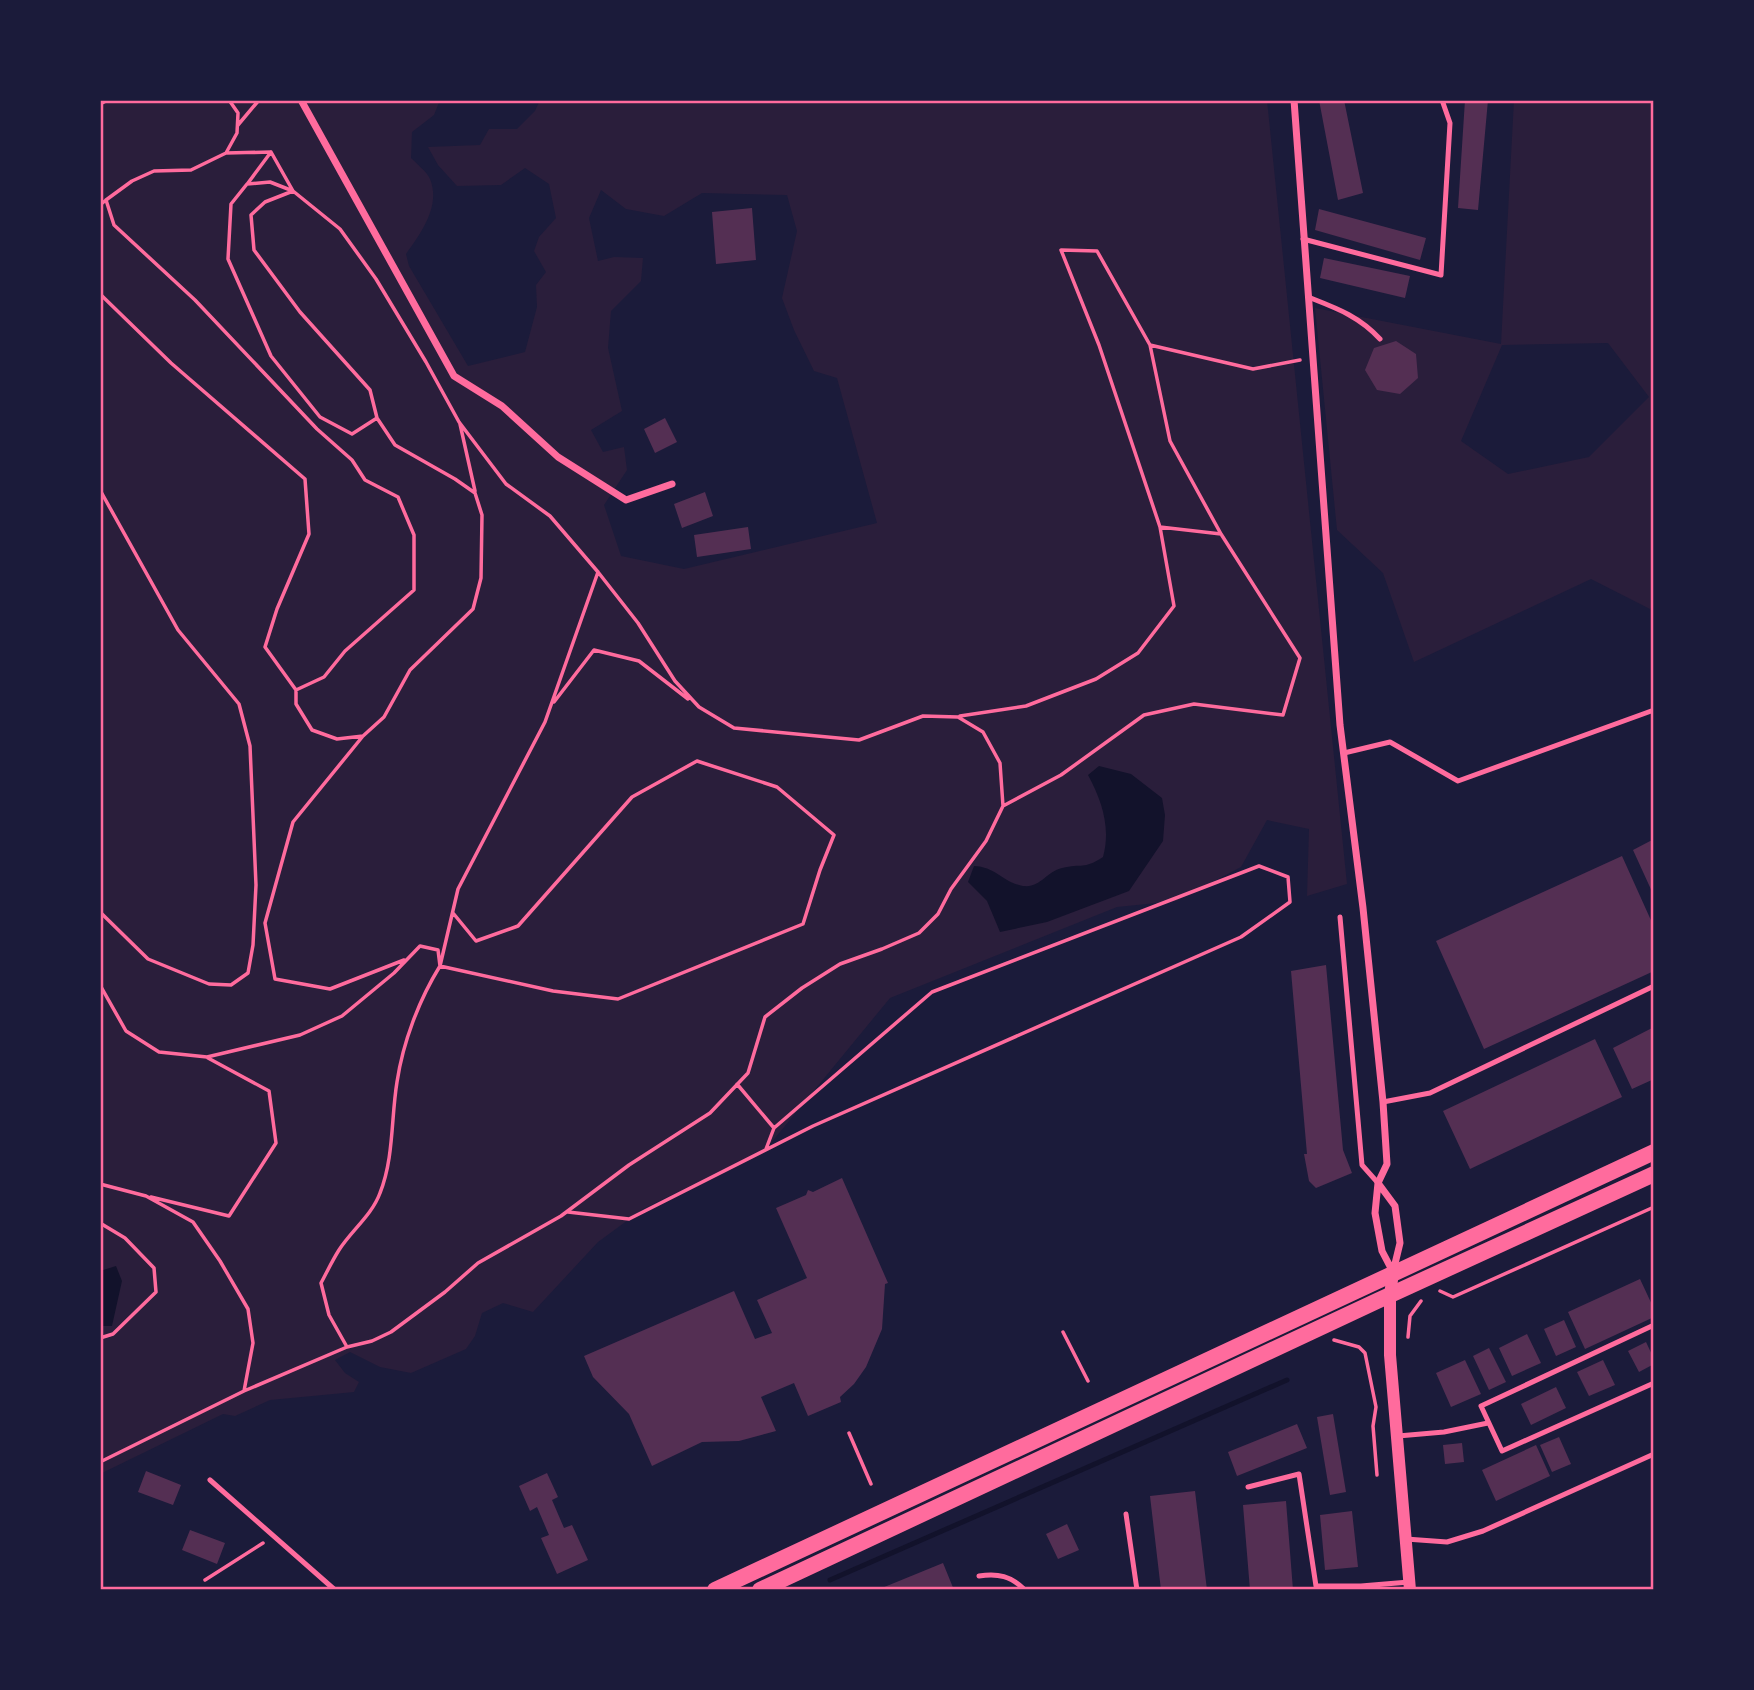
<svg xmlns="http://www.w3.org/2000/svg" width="1754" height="1690" font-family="Barlow,sans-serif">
<rect width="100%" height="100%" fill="#1b1b3a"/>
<path fill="#2a1e3b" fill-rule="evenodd" d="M100,100H440L434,115L412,132L411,158C417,164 427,172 430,179C441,206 421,233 406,254L409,266L468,366L525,352L537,307L536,285L546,272L534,251L539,237L556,218L549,184L525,168L501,185L457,186L438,165L428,147L480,145L489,129H517L535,111L540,100H1267L1347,884L1307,896L1309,829L1267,820L1241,867L1176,901L1117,907L890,998L766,1149L643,1209L598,1242L533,1312L503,1303L482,1313L475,1336L466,1349L411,1373L380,1367L350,1352L335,1360L345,1373L359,1382L354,1392L270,1400L235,1416L223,1414L100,1474ZM601,190L626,209L664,216L702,193L787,195L797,231L782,298L794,330L814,371L837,378L877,523L684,569L621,556L604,505L627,470L624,447L603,452L591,430L622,411L608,348L611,311L641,281L643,258L614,257L598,261L589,218Z
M1514,100H1654V603L1650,609L1591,579L1414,662L1383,573L1337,530L1315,308L1501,344ZM1608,343L1649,397L1589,457L1508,474L1461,441L1502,345Z"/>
<path fill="#12122b" d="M1099,766L1131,774L1162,798L1165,815L1163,841L1129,891L1047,922L1000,932L987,901L968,882L974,866C995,867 1001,880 1019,885C1039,891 1045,872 1062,868C1082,863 1083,870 1103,857C1111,828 1102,801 1088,775Z
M116,1266L122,1281L112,1326H101L100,1271Z"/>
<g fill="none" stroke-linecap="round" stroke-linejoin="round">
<path stroke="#12122b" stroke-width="5" d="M830,1580L1287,1380"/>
</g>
<path fill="#542f53" d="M1319,100H1344L1363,193L1338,200Z
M1465,100H1488L1478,210L1458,208Z
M752,208L756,260L716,264L712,212Z
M1319,209L1426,238L1420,260L1315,230Z
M1324,258L1410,276L1405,298L1320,278Z
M1396,341L1416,354L1418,378L1400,394L1377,390L1365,370L1374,348Z
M665,418L677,442L655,453L644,429Z
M705,492L713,516L682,528L674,504Z
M748,527L751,549L697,557L694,535Z
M1654,839V896L1633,850Z
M1622,856L1654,927V971L1484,1049L1436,941Z
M1326,965L1343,1150L1352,1173L1316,1188L1309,1181L1304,1154H1307L1291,971Z
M1654,1027V1079L1632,1089L1613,1048Z
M1595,1039L1622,1097L1470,1169L1443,1111Z
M842,1178L888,1283L885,1284L882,1329L866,1367L854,1384L840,1397L841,1402L808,1416L794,1383L761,1397L776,1431L739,1441L702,1442L652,1466L629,1414L593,1377L584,1356L734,1291L755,1339L772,1333L757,1300L807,1278L776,1208L806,1195L808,1190L813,1192Z
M1640,1279L1654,1309V1317L1585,1349L1568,1312Z
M1564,1320L1576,1347L1556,1356L1544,1329Z
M1527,1334L1541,1363L1512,1376L1499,1348Z
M1646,1342L1654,1359V1364L1639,1372L1628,1351Z
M1489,1348L1506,1382L1489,1390L1473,1356Z
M1465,1360L1481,1394L1451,1407L1436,1373Z
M1603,1360L1615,1385L1589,1396L1577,1372Z
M1556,1387L1566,1408L1531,1425L1521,1404Z
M1333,1414L1346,1492L1330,1495L1317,1417Z
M1297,1424L1307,1448L1237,1476L1228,1452Z
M1559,1437L1571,1464L1552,1472L1540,1445Z
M1462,1443L1464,1462L1445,1464L1443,1445Z
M1536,1445L1550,1476L1496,1501L1482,1470Z
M146,1471L181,1485L173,1505L138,1492Z
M547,1473L558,1497L552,1500L564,1528L572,1525L588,1560L557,1574L541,1538L549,1535L537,1507L530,1511L519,1486Z
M1195,1491L1207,1590H1161L1150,1496Z
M1286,1501L1293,1590H1250L1243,1505Z
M1352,1511L1358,1567L1325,1570L1320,1515Z
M1067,1524L1079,1550L1058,1559L1046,1534Z
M190,1530L225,1543L217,1564L182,1550Z
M943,1563L954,1590H877Z"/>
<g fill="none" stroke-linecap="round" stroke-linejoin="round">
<path stroke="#ff6b9d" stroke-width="3.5" d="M100,104L108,100
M238,125L259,100
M226,153L271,152L293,191L265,202L251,215L254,250L300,312L370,390L377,418
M248,183L271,152
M100,205L106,200
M100,294L171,363L305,479L309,534L277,609L265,647L296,690
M1150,345L1170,441L1221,534
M460,424L475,491
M100,490L178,630L239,704L250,746L256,885L253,945L248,973L231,985L209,984L148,959L100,912
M554,702L594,650L639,661L688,699
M960,716L1026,706L1096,679L1138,653L1174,606L1160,527L1099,345L1061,250L1097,251L1150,345L1253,369L1300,360
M363,736L293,822L265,923L275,979L330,989L404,960
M1003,806L1061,775L1144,715L1194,704L1283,715L1300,658L1221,534L1160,527
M453,913L476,941L518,926L632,797L697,761L777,787L834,835L820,870L803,924L618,999L553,991L440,966L458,889L545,722L598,572
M100,985L126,1031L159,1052L207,1057L300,1035L342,1016L394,973L420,946L438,950L440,966C419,1000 403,1042 397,1082C391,1118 394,1158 380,1193C372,1215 351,1231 339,1250C332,1261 327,1272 321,1283L329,1315L347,1347L372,1341L391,1332L445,1292L478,1263L561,1216L629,1165L710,1113L748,1073L765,1017L802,988L840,964L882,949L919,933L938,914L951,889L986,841L1003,806L1000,763L983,732L958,717L923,716L859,740L734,728L699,707L675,681L638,623L598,572L550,516L506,484L459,422L426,362L376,279L340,229L293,191L270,182L247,184L231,204L228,259L271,356L320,417L352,434L377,418L395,445L455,479L475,493L482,515L481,578L473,609L410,670L384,717L363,736L337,739L312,730L296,704V690L324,677L345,651L414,590V535L398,497L365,480L352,460L317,429L195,300L114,225L106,200L132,181L154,171L191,170L226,153L237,133L238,113L229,100
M766,1149L774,1128
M100,1184L146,1196L193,1222L220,1261L248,1309L253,1343L244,1391L100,1462
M151,1197L229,1216L276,1143L269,1091L208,1058
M568,1212L629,1219L813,1126L1241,937L1290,902L1288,877L1259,866L932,992L774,1128L737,1084
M100,1223L125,1238L154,1268L156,1292L113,1334L100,1338
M1440,1291L1453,1297L1654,1207
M1063,1332L1088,1381
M1408,1337L1410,1316L1421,1301
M1334,1340L1359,1347L1365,1353L1376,1407L1373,1426L1377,1475
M244,1391L347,1347
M849,1433L871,1484
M205,1580L263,1543"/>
<path stroke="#ff6b9d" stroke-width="5" d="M1303,239L1441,275L1450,123L1442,100
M1308,297C1336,308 1359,316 1380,339
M1344,753L1390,742L1458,781L1654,710
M1340,917L1362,1165L1378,1183
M1383,1102L1430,1093L1654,986
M1654,1325L1481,1406L1502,1451L1654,1383
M1398,1436L1444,1432L1488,1423
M210,1480L335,1590
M1248,1487L1299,1474L1316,1586H1361L1409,1582
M1126,1514L1137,1590
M1406,1539L1447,1542L1483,1531L1654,1454
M979,1576C998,1573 1011,1576 1025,1590"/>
<path stroke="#ff6b9d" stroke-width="7" d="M301,100L454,376L502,406L558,457L626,500L672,484
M1294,100L1340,725L1363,908L1383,1102L1387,1164L1378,1183L1375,1213L1382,1251L1393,1272
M1378,1183L1395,1206L1400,1243L1393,1272"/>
<path stroke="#ff6b9d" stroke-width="12" d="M1393,1272L1390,1296V1355L1410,1590"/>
<path stroke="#ff6b9d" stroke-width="16" d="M715,1590L1654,1152
M760,1590L1377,1301L1654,1174"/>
</g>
<rect width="1754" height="1690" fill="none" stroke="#1b1b3a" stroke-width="203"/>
<rect x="102" y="102" width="1550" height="1486" fill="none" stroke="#ff6b9d" stroke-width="2.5"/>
</svg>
